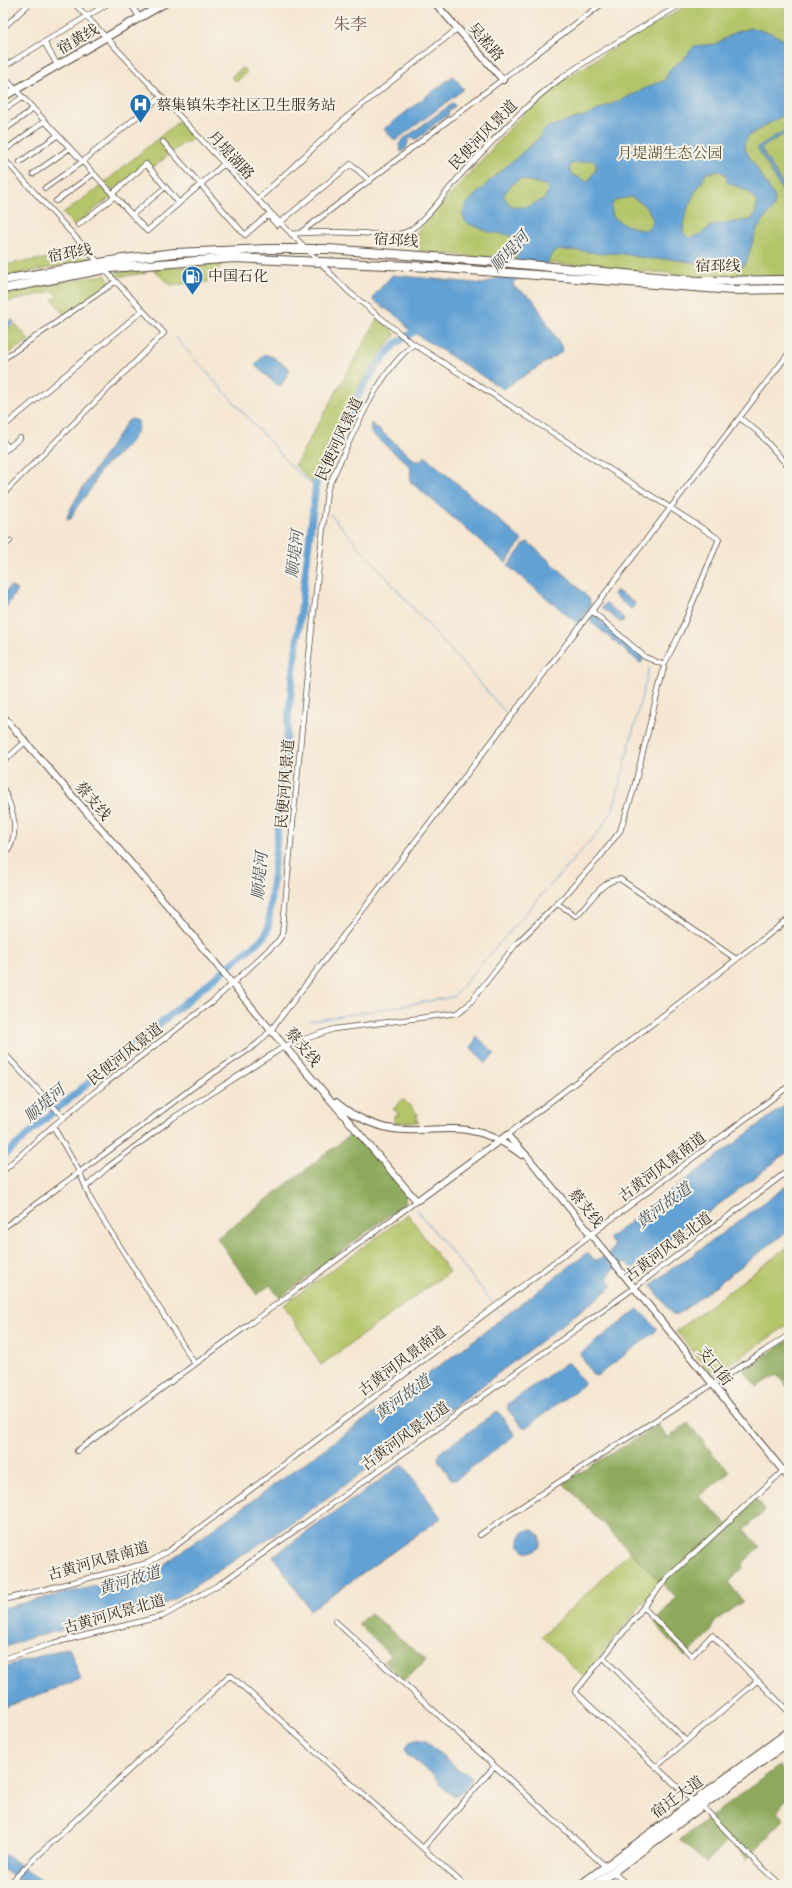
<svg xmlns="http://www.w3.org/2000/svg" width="792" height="1888" font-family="'EB Garamond','Noto Serif SC',serif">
<rect width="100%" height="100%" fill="#f7f3e8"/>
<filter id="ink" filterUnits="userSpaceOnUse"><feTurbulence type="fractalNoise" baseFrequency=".025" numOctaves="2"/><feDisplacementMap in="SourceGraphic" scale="8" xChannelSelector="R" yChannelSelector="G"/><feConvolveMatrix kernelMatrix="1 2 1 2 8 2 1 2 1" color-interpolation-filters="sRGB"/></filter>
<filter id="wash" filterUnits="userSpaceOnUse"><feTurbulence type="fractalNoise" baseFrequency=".012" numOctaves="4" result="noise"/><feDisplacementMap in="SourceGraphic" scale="16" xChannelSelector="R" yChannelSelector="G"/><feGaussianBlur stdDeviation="0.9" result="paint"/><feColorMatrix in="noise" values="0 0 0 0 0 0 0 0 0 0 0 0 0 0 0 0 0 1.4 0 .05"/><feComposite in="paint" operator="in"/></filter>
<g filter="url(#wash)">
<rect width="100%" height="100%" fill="#f5e6d2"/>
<path fill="#b2c568" stroke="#767843" d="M691,3H789V277L701,276L423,252L416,248L414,241L416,233L525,112L564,80L606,53Z
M243,68L247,72L236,82L231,77Z
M179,121L194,137L188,143L186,141L151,169L146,163L112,191L105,182Z
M101,186L111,197L74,226L63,213Z
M86,252L92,260L3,277V265Z
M223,263L208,282L171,285L152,269Z
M142,270L147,273L116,277L111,273Z
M105,275L112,283L65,315L52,299L58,297L54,291L3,303V295L56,283Z
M378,318L396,334C358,380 335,428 313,484L295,465Z
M16,324L29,340L3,357V332Z
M403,1099L417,1113V1120L419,1122L394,1123V1116H398V1113L393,1109Z
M408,1214L449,1272L321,1365L284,1305Z
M789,1246V1324L713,1376L676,1331Z
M631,1551L660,1582L583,1677L542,1636Z"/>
<path fill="#8daa5c" stroke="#646a3d" d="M354,1132L406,1194L405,1203L280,1298L270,1285L257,1295L217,1238Z
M789,1340V1389L777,1375L757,1387L743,1370Z
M688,1423L713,1454L730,1472L699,1496L728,1525L756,1499L766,1510L744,1530L760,1547L742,1564L743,1568L728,1582L743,1601L714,1622L710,1633L685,1657L654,1622L676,1598L563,1483L658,1425L668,1438Z
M370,1613L426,1660L404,1680L384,1662L390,1655L358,1624Z
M779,1766L789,1779V1796L777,1812L784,1819L747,1859L729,1839L706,1863L679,1840Z"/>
<path fill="#62a1d4" stroke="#4e6679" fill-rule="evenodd" d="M751,28L769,32L789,42V64C779,72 778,88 789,97V112L748,136C745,142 743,145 746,151L775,198L774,207L757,229L746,263L743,266L728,267L669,259H650L618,253L601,254L584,251L561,250L553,252L547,263L521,279H516L513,283L514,287L532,298L561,346L562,352L503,389L408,329L402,320L373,300C373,294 387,282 392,275L484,284L503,275L518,255L520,248L518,243L509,235L489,232L467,223L462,215L467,203L495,176L537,140L547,127L591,114L606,106L617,102L656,83L664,81L670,69L684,59L694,46L716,44L736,32ZM591,160L596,163V169L588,182L573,175L570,171V165L573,163H579ZM719,171L726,174L727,182C734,186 744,188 750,193C759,200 758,214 750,220L713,225L699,235L689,238L684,234C680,224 691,199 697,189C701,183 704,180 706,173ZM521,179L545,185L548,190L545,198C533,206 511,215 504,196C507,188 514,182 521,179ZM631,197C642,203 650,208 653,221L648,230C640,231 617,223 613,216C612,213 612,209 611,206L616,200Z
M453,76L464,89L395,141L384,129Z
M453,103L455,106L449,111L448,116C437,119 427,133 417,139L409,138L406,149L401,152L399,145L402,140Z
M789,128V131L761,148L789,196V203L757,147Z
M11,320H13L14,323L3,330V324Z
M264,354L273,357L290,369L284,381L280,386L276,384L255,366Z
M131,419L138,421C142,438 111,459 100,471C96,477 94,484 90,490C83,500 74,508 71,519H67C66,509 118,435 127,422Z
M371,423L416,461H420L425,456L522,540L506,563L410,481L411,467L371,433Z
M528,542L570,579L590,600V607L580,622L577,623L508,566L525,543Z
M10,586L17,590L3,612V596Z
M616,590L635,603L633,608L631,609L614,595Z
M605,603L623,617L624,621L620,622L602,608Z
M593,615H595L643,658L642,662L640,663L591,622L590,620Z
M477,1036L495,1054L486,1063L471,1048Z
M789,1102V1151L633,1270L625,1262L611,1271L608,1278L613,1286L454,1407L295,1521L181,1595L160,1607L33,1637L3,1648V1608L146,1574L163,1565L457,1353L587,1253L595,1260C602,1259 612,1253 614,1246L609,1238Z
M789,1184V1230L677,1315H673L651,1285L675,1266L683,1262Z
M638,1309L657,1328L656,1331L597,1376L593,1375L580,1354Z
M566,1363H569L584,1383L583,1385L525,1428H523L508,1410V1404Z
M498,1411L515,1435L455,1480H452L438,1460L439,1453Z
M403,1464L441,1518L310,1610L273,1556Z
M519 1541a11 11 0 1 1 22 0a11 11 0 1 1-22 0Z
M69,1647L81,1679L3,1708V1667Z
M417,1739L426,1741L459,1771L467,1772L472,1777C471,1783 460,1795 453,1796L439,1784L434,1775L407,1755L405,1748L410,1742Z
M3,1853L48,1885H25L3,1869Z"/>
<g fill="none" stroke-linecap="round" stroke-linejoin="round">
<path stroke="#62a1d4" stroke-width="1" d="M176,338L294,469L316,488
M330,514L508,715
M549,887L600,830L613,810L649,668
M311,1021L453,997L545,891
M416,1209L494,1304
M497,1308L505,1317"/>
<path stroke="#62a1d4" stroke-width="7" d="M3,1157L52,1113L264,937L268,929L291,692L316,484L362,388L378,364L395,344L421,327"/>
</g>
</g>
<g filter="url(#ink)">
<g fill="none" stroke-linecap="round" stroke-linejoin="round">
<defs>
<path id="minor" d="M74,3L256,198L349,292L409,341L719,539L681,631L665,663L633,792L620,831L600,857L557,904L516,944L469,1004L458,1013L334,1029L285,1046L173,1118L108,1167L86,1187
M130,3L140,18
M3,8L8,3
M3,28L30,3
M44,42L58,66
M3,67L109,3
M3,76L147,231L224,164
M3,110L23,97
M3,131L33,109
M163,142L245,235L268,215L277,225L351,164L370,181
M8,148L45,121
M3,158L100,264
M20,162L58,135
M33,174L70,148
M45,188L82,162L161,97
M112,194L146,164L179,203
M257,200L347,117L457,29
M56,201L93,174
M132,215L162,190
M78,225L115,196
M300,233L603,3
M291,234C315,231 337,232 361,233C375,234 392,237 406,232C424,225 449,187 464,171C495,139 524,106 560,79C599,51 642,28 683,3
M3,359L115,282
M740,418L758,432L789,467
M3,427L142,311
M3,441L9,448
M3,452L20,438
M3,494L164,333L104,269
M3,547L10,541
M592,611L645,657L664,665
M3,762L25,742
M3,788C14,811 22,836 3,857
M558,904L576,916C588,905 601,880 620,879L736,959
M3,1052L64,1118
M53,1126L80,1173L91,1200L100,1215L195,1364
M507,1135L789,919
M3,1171L53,1126L107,1082L212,1002L233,983L278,941L282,935L284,916L307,675L327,491L330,483C351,439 376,374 414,344
M3,1228L126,1138L196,1085L257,1044L271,1030L789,353
M77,1451L418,1200
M480,1535C580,1465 686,1403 789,1335
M3,1600L148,1563L170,1550L789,1086
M644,1608L692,1656L712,1635L789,1712
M335,1621L606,1867
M603,1657L686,1741L656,1767
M3,1659L54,1643L163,1616L220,1584L634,1288L789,1170
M686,1741L757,1681
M694,1802L575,1692L667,1578L783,1471
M702,1806L756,1862L781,1885
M423,1848L494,1767
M613,1872L627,1885
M11,1885L10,1883L32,1861L230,1675L464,1885"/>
<path id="tertiary" d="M435,3L503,80
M3,716L175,914L258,1015L415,1199L418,1200L507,1135L527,1156L789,1478
M336,1102C355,1118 381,1130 406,1130C426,1131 446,1127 467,1130C487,1133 506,1143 522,1155
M3,1883L5,1885"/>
<path id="secondary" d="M3,97L165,3"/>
<path id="primary" d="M3,280L123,259L175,253L267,249H328L499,262L697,281L789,280
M3,289L110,268L234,258L431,267L733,290L789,289
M581,1885L789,1732
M595,1885L789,1741"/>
</defs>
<use href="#minor" stroke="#574639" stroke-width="6"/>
<use href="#tertiary" stroke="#574639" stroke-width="8"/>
<use href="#secondary" stroke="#574639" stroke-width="9"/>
<use href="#primary" stroke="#574639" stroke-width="10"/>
<use href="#minor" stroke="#fff" stroke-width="4.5"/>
<use href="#tertiary" stroke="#fff" stroke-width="6"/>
<use href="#secondary" stroke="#fff" stroke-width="7"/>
<use href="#primary" stroke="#fff" stroke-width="8"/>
</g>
</g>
<defs>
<symbol id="hospital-pin" viewBox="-11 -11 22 30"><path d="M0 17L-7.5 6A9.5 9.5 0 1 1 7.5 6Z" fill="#1f6fb2" stroke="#f7f3e8"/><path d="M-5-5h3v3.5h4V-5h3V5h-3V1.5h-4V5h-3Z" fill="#fff"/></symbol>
<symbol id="fuel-pin" viewBox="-11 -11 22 30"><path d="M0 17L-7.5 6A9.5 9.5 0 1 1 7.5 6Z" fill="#1f6fb2" stroke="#f7f3e8"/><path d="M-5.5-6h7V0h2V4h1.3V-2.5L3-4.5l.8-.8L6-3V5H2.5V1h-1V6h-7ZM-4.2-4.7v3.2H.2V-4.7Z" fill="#fff"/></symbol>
</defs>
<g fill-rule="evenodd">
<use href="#hospital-pin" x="128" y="92" width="25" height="34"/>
<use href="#fuel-pin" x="180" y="264" width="25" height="34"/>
</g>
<g text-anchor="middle" stroke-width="4" stroke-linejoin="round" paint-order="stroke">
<g font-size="15" fill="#3b2a1e" stroke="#f7f3e8">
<text transform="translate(78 39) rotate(-30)" y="5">宿黄线</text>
<text transform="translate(486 42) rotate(49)" y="5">吴淞路</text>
<text transform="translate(483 135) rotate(-46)" y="5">民便河风景道</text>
<text transform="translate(231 155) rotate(47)" y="5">月堤湖路</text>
<text transform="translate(396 240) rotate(4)" y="5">宿邳线</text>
<text transform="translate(70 253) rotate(-10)" y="5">宿邳线</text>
<text x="718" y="271">宿邳线</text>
<text transform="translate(339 439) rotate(-65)" y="5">民便河风景道</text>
<text transform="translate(285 784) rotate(-85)" y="5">民便河风景道</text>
<text transform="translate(93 801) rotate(49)" y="5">蔡支线</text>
<text transform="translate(303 1047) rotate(50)" y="5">蔡支线</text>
<text transform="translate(125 1054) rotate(-38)" y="5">民便河风景道</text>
<text transform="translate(662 1167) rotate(-37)" y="5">古黄河风景南道</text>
<text transform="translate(586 1208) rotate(51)" y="5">蔡支线</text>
<text transform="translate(668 1247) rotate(-37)" y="5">古黄河风景北道</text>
<text transform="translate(402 1361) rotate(-37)" y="5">古黄河风景南道</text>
<text transform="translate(715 1366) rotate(51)" y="5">支口街</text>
<text transform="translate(405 1436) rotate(-36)" y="5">古黄河风景北道</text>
<text transform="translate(98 1561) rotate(-16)" y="5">古黄河风景南道</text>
<text transform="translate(114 1614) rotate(-16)" y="5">古黄河风景北道</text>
<text transform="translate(677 1797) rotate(-36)" y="5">宿迁大道</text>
</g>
<g font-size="15" fill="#3b2a1e" stroke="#f7f3e8" text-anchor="start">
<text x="156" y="110">蔡集镇朱李社区卫生服务站</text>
<text x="208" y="281">中国石化</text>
</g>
<g font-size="15" fill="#595130" stroke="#f7f3e8">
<text x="670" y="158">月堤湖生态公园</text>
</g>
<g font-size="16" font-style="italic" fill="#49545e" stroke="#f7f3e8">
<text transform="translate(509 251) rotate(-47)" y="6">顺堤河</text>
<text transform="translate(294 554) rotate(-83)" y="6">顺堤河</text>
<text transform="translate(259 876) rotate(-85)" y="6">顺堤河</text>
<text transform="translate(44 1103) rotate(-41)" y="6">顺堤河</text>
<text transform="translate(663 1205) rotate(-37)" y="6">黄河故道</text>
<text transform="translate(402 1397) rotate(-36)" y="6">黄河故道</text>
<text transform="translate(129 1580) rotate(-17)" y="6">黄河故道</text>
</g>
<g font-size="17" fill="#7d554c" stroke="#f7f3e8">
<text x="350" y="30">朱李</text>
</g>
</g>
<rect width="792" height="1888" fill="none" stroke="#f7f3e8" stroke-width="16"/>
</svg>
